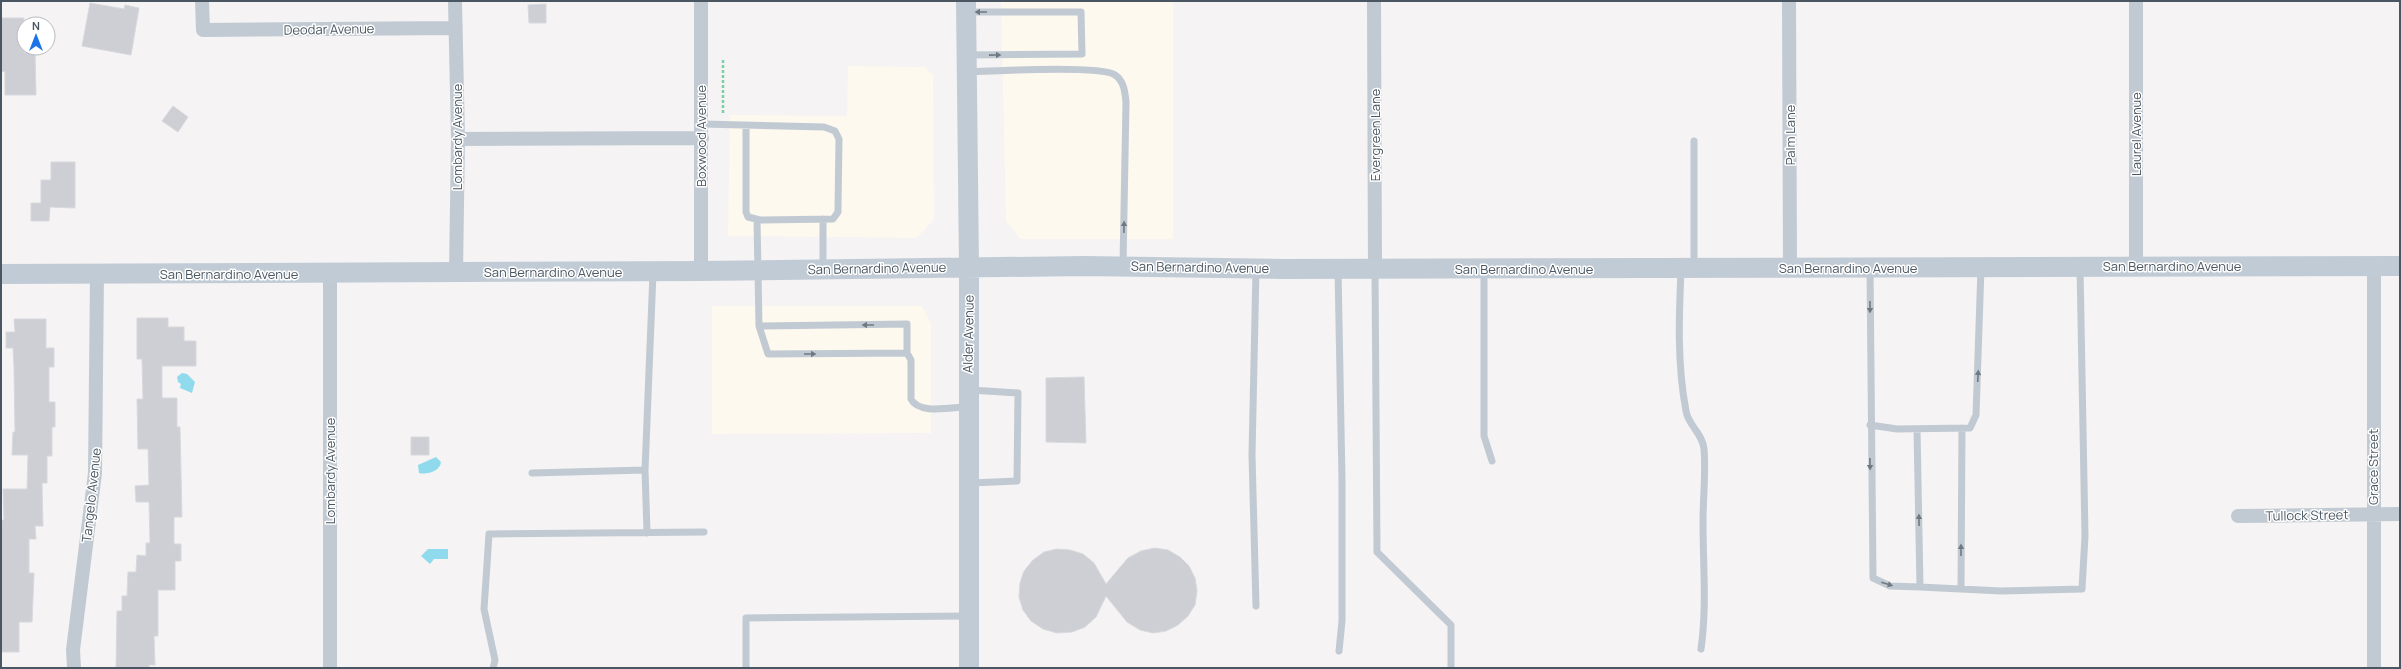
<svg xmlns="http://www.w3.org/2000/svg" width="2401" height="669" font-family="Manrope,sans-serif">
<rect width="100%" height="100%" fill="#f5f3f3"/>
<path fill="#fdf9ef" d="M1173,1V239H1020L1006,221L1001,2Z
M848,66L925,67L933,75L934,219L917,238L728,236L730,115L847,116Z
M712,306H922L931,324V433L712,434Z"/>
<path fill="#90daee" d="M182,373L187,374L195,382L192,393L180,388L181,384L178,382L177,377Z
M436,457L441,462C440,471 428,475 419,473L418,465Z
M428,549H448V559H434L430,564L421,556Z"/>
<path fill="#cdcfd5" stroke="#d7d9de" d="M90,3L124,9L125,5L139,8L131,55L82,46Z
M546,4V23H529L528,5Z
M1,18H24V52H35L36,95H5V71L1,72Z
M173,106L188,117L178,132L162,121Z
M51,162H75V208L50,207L49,221H31V203H41V180H51Z
M137,318H168V327H184V341H196V366H162V398H177V427H180L182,517H174V544H181V561H175V590H158V636H154L155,665H149V668H116L117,611H122V596H127L128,572H136L137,555L146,556V543H150L149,502H136L135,486L149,485L148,449H138L137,399H143L142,359H137Z
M14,319H46V348H54V367H49V402H55V427H52V456H47V483H42L43,526H35L36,539H29V573H34L32,622H19V652H1V520H4L3,489H27L28,455H12L13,432H15L14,367L13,348H6V332H15Z
M1084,377L1086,443L1046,442V378Z
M411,437H429V455H411Z
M1155,548L1168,550L1180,557L1189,566L1195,578L1197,591L1195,605L1188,616L1178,625L1166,631L1153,633L1140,630L1127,622L1106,596L1096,617L1085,627L1072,632L1057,633L1043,629L1031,621L1023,610L1019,597L1020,583L1024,571L1033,560L1044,552L1057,549L1070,550L1083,554L1094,563L1106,584L1128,558L1141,551Z"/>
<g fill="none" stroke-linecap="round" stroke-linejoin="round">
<path stroke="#7ad0a6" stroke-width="2.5" stroke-dasharray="3 2" stroke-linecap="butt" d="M723,60V113"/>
<path stroke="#c1cad2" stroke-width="7" d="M968,55L1082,54L1081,12H968
M968,72C993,71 1100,65 1115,75C1124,81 1125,92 1126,102L1123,266
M702,124L824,127L835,131L839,139L838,207V212L833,219L760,220L748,217L746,212V126
M823,219V269
M757,220L759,326L768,354L907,353
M1694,266V141
M1870,268L1873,578L1890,586L1920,587L2001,591L2082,589L2085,536L2080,267
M1256,269L1252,455L1256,606
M1338,269L1342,481V621L1339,651
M1375,269L1377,552L1451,625V668
M1484,269V436L1492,461
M1681,269C1679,316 1677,364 1686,411C1688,425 1703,434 1704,449C1706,472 1703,498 1703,522C1703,564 1707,607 1701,649
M759,326L907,324V353L911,360V399C919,415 952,407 967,407
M970,390L1018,393L1017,481L971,483
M1870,425L1897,429L1970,428L1976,415L1981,268
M1917,429L1920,587
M645,470L647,533
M532,473L645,470L653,273
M1961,589L1962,428
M493,668L495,660L484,609L489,534L704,532
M746,668V618L968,616"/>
<path stroke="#c1cad2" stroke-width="14" d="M202,1L203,30L455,28
M455,1L458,139L456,273
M1374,1L1375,269
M1789,1L1790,268
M2136,1V266
M458,139L702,138
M701,271V1
M330,273V668
M2238,516L2400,514
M74,668L73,650L95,473L97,274
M2374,668V266"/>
<path stroke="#c1cbd6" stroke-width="20" d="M966,1L969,267V668
M1,274L701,271L1084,266L1284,269L2400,266"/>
</g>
<defs><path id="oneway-solid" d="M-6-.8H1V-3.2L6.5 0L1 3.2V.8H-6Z"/></defs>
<g fill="#6e7983">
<use href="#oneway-solid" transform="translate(981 12) rotate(180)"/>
<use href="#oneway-solid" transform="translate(995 55) rotate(-1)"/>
<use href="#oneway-solid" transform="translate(1124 227) rotate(-89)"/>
<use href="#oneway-solid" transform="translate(1870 307) rotate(90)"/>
<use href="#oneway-solid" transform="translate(868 325) rotate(180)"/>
<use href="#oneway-solid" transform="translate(810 354)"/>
<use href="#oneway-solid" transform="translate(1978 376) rotate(-87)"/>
<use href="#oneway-solid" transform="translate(1870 464) rotate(89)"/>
<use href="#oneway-solid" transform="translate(1919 520) rotate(-91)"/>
<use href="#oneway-solid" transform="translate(1961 550) rotate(-90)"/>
<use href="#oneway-solid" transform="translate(1887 584) rotate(17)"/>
</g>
<g text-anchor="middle" stroke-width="3" stroke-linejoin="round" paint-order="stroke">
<g font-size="13" fill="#4a5661" stroke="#fff">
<text transform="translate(329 29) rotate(-1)" y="5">Deodar Avenue</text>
<text transform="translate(2136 134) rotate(-90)" y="5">Laurel Avenue</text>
<text transform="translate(1375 135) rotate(-90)" y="5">Evergreen Lane</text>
<text transform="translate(1790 135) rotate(-90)" y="5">Palm Lane</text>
<text transform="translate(701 136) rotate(-90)" y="5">Boxwood Avenue</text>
<text transform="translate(457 137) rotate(-90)" y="5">Lombardy Avenue</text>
<text x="2172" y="271">San Bernardino Avenue</text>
<text transform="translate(1200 267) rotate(1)" y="5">San Bernardino Avenue</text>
<text transform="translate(877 268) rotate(-1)" y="5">San Bernardino Avenue</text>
<text x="1848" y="273">San Bernardino Avenue</text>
<text x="1524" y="274">San Bernardino Avenue</text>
<text x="553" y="277">San Bernardino Avenue</text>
<text x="229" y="279">San Bernardino Avenue</text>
<text transform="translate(968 334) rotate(-89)" y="5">Alder Avenue</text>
<text transform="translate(2373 467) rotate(-90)" y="5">Grace Street</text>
<text transform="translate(330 471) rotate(-90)" y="5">Lombardy Avenue</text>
<text transform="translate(91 495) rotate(-84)" y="5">Tangelo Avenue</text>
<text transform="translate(2307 515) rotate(-1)" y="5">Tullock Street</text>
</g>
</g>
<rect width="2401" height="669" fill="none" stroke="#4a5661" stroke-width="4"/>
<g transform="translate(36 36)"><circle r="19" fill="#ffffff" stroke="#b7bbc0"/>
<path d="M0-3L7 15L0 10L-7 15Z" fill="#1a73e8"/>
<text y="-6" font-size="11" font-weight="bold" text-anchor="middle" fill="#4a5661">N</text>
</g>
</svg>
